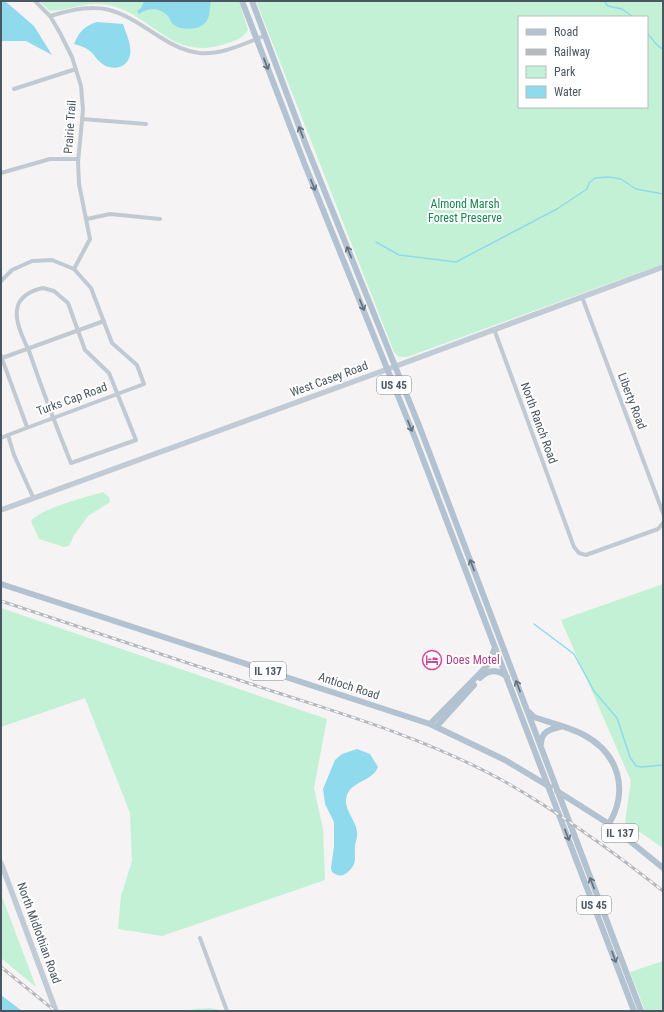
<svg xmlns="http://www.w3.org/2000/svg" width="664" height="1012" font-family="'Roboto Condensed',sans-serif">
<rect width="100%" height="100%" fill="#f5f3f3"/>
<path fill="#c3f1d5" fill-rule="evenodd" d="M39,1H239L248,30C243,39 234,41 225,44C172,61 155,18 113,6C85,0 74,10 50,11Z
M256,1H663V264L407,357H399L394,352ZM519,17H647V107H519Z
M103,492L109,497L110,502L88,516L74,535L69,546L64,547L39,539L31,521C42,508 86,497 103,492Z
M663,584V848L625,822L631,781L561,620Z
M1,608L327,719L314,788L323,829L325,880L162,936L118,929L121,896L132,861L130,813L85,698L1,727Z
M1,894L36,987L1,958Z
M663,961V1011H645L630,972Z
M210,1008L220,1010L190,1011L192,1009Z"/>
<path fill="#90daee" d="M1,1H5L34,26L52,55L26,41H1Z
M144,1H211C210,7 210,17 206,22C199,30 183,31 174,25C171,23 170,18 167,15C159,7 147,8 139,14L137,11L141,8Z
M97,22L123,24C127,37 138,56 122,66C116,69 109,68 104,65C99,62 96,58 93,54C88,48 81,46 74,44C79,32 84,26 97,22Z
M357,749L370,754L378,767C372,782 353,780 347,795C342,809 356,819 357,832C358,838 355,842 355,847C354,859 358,862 348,872C342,877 338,876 332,872L331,868L334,846V822L325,804L323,789L335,760L342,754Z
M1,995L22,1011H1Z"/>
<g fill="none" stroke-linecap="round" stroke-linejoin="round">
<path stroke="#90daee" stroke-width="1.5" d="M604,1L608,6L622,9L633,17
M647,33L658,46L663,49
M376,242L399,255L456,262L557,209L587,189L589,183L595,178L608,177L621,179L636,189L663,194
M534,624L574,654L594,691L617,718L630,757L636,766L642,767L663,765"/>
<path stroke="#c1cad2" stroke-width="4" d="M35,1L50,16L60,33L72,57L81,86L83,110L78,162L79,184L90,239L74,269
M50,16C104,0 115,8 160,37C172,45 185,51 199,53C222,55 243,44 264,36
M14,89L76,69
M82,119L146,124
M1,173L50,159H78
M87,219L110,214L160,219
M1,281L12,270L32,261L52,260L74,269L91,288L112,343L137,365L144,384L8,435
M43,288L54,291L68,303L85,350L109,373L136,440L71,463C56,426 42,389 29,351C24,340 15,323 17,310C18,297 32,290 43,288Z
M582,297L663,513
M494,329L574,547L579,553L586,555L658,529L663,523
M1,356L27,427
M2,358L104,321
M1,438L8,435L14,455L33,497
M200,938L227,1011"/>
<path stroke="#c1cbd6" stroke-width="5.5" d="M1,510L388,369L663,267
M1,863L56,1011"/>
<path stroke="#b3c2d1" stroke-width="6" d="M242,1L305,165L415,438L634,1011
M252,1L306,145L420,428L641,1011
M1,584L430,724L505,760L550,787
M480,678C489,669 498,669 507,677
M530,713L534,717C550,723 569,727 584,735C619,754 629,790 609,824
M430,724L487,666L495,648
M436,727L474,685
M541,744C541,732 550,729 560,727
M557,791L609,824L663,868"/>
<defs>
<path id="rail" d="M1,601C91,631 182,661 272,691C350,716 428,740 500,779C558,811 611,850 663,891
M1,967L55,1011"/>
</defs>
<use href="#rail" stroke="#b5b8bd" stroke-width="3"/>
<use href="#rail" stroke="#fff" stroke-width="1.5" stroke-dasharray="4.5" stroke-linecap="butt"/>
</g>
<defs><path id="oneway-shaft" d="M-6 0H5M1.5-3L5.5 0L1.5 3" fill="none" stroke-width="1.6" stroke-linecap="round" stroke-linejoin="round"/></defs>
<g stroke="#64717d">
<use href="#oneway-shaft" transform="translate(266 64) rotate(69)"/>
<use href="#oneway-shaft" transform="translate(301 132) rotate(-111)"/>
<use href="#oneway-shaft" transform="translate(313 185) rotate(68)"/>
<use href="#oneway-shaft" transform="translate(349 252) rotate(-112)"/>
<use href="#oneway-shaft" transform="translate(362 305) rotate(68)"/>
<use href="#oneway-shaft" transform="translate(410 426) rotate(68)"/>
<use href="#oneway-shaft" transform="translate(472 565) rotate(-111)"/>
<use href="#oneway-shaft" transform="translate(518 686) rotate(-111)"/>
<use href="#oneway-shaft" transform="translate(567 835) rotate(69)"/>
<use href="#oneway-shaft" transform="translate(592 883) rotate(-111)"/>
<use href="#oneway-shaft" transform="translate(614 957) rotate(70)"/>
</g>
<defs>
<symbol id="hotel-ring" viewBox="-11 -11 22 22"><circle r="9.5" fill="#fff" stroke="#d1479c" stroke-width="1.5"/><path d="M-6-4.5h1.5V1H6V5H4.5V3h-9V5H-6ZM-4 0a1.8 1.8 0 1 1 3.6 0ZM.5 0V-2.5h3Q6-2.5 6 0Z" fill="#d1479c"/></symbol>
</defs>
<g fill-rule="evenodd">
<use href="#hotel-ring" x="421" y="649" width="22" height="22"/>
</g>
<g text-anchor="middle" stroke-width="4" stroke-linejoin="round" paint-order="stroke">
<g fill="#fff" stroke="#808990" stroke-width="1">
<rect x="377" y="376" width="34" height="18" rx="3"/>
<rect x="250" y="662" width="36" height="18" rx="3"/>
<rect x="602" y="824" width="36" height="18" rx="3"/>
<rect x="577" y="896" width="34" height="18" rx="3"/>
</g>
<g font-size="11" font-weight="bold" fill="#4a5661">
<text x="394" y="389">US 45</text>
<text x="268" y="675">IL 137</text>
<text x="620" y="837">IL 137</text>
<text x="594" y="909">US 45</text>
</g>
<g font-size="12" fill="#4a5661" stroke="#fff">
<text transform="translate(70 127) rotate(-86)" y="4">Prairie Trail</text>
<text transform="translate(329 379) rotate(-20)" y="4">West Casey Road</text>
<text transform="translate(72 399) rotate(-20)" y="4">Turks Cap Road</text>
<text transform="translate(632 401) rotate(69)" y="4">Liberty Road</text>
<text transform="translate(539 423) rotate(70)" y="4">North Ranch Road</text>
<text transform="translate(349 686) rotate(18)" y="4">Antioch Road</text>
<text transform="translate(39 933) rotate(70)" y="4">North Midlothian Road</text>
</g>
<g font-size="12" fill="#17864f" stroke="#fff">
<text x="465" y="208">Almond Marsh<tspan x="465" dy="14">Forest Preserve</tspan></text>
</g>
<g font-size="12" fill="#b23c85" stroke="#fff" text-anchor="start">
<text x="446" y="664">Does Motel</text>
</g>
</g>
<rect width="664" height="1012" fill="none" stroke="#4a5661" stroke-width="4"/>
<rect x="518" y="16" width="130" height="92" fill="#ffffff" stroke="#b7bbc0"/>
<rect x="526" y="29" width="20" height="6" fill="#b3c2d1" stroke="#b7bbc0"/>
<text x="554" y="36" font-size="12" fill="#4a5661">Road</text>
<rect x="526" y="49" width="20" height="6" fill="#b5b8bd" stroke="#b7bbc0"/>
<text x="554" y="56" font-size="12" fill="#4a5661">Railway</text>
<rect x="526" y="66" width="20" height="12" fill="#c3f1d5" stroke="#b7bbc0"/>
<text x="554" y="76" font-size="12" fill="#4a5661">Park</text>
<rect x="526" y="86" width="20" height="12" fill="#90daee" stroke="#b7bbc0"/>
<text x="554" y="96" font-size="12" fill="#4a5661">Water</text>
</svg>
